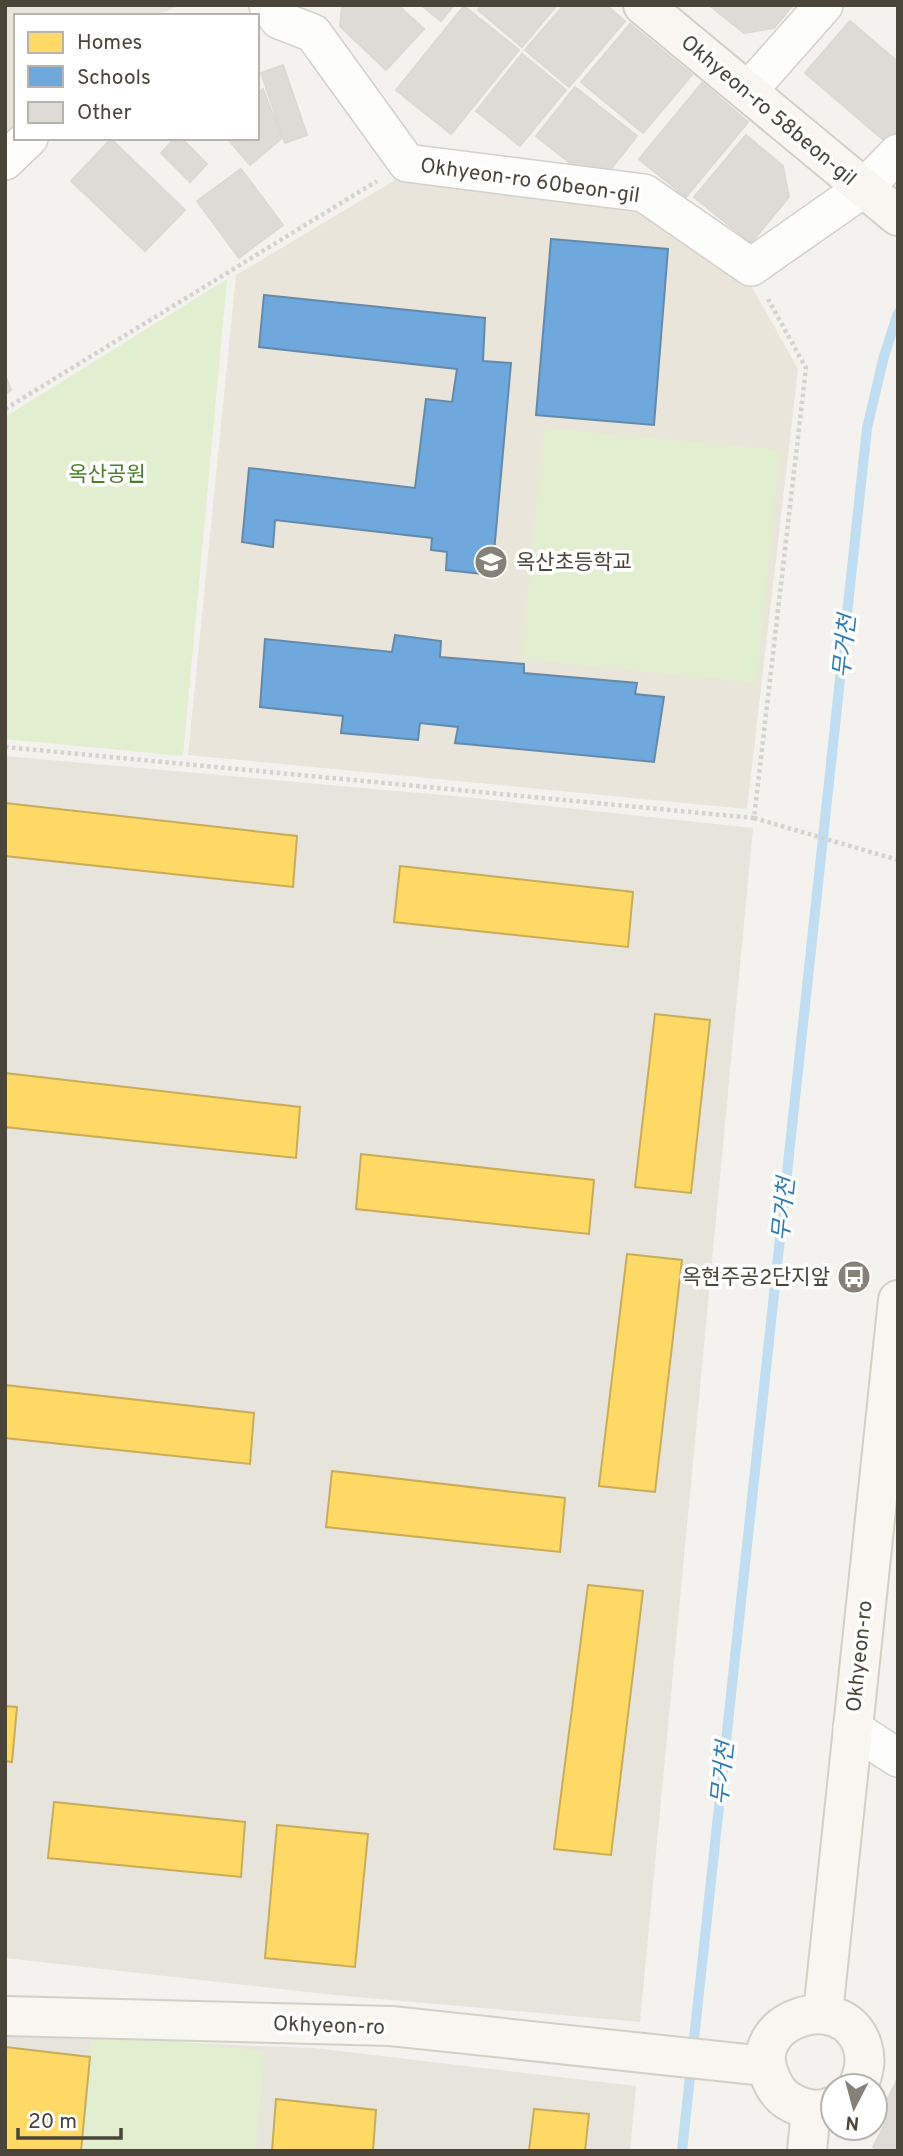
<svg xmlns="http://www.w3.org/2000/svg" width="903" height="2156" font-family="Overpass,'Noto Sans KR',sans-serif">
<rect width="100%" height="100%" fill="#f4f2ee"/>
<path fill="#e7e4dc" d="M5,5H181L154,16H16V136L5,145Z
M5,756L465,797L753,828L640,2022L334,1995L5,1958Z
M5,2036L314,2048L636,2086L630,2151H5Z"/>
<path fill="#eae5da" d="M407,173L639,205L744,273L798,369L747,809L188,755L236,275Z"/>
<path fill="#e1eecf" d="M227,279L183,756L5,739V417Z
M544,428L780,450L757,683L521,659Z
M92,2032L264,2051L256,2151H81Z"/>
<path fill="#ffd966" stroke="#c9ac58" stroke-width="2" d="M5,803L297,836L293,887L5,856Z
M400,866L633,892L628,947L394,922Z
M655,1014L710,1020L691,1193L635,1187Z
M5,1073L300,1107L296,1158L5,1127Z
M361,1154L594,1180L589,1234L356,1209Z
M627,1254L682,1260L655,1492L599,1486Z
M5,1385L254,1413L250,1464L5,1438Z
M332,1471L565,1498L560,1552L326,1527Z
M588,1585L643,1591L611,1855L554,1849Z
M5,1706L17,1707L12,1762L5,1761Z
M54,1802L245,1822L241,1877L48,1858Z
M277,1825L368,1834L355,1967L265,1958Z
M5,2047L90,2057L81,2151H5Z
M276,2099L376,2110L373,2151H272Z
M534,2109L589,2114L585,2151H529Z"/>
<path fill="#6fa8dc" stroke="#648aab" stroke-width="2" d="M551,239L668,249L654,425L536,415Z
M264,295L485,318L483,361L511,363L492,575L446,570L447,552L431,550L432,538L275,520L273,547L242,542L249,468L415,488L426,399L452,402L457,369L259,347Z
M395,635L441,641L440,657L524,664V673L637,683L635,694L664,697L654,762L455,743L458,727L420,723L418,740L341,733L343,716L260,707L265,639L392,652Z"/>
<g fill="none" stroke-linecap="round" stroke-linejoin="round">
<path stroke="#c0ddf1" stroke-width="10" d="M682,2151L867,428L884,356L898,313"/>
</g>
<path fill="#dedbd6" stroke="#dcd9d4" stroke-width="2" d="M342,5H398L424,29L386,70L340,26Z
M421,5H454L441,21Z
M483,5H557L522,47L478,10Z
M564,5H606L625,21L569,87L525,50Z
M709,5H793L774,28L744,33Z
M464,6L519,50L451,134L396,90Z
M850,21L898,62V130L887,143L805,73Z
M630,24L692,75L643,133L581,82Z
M522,54L566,90L520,146L476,111Z
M283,65L307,135L285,143L261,73Z
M702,83L748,122L686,197L639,159Z
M575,87L637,136L598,185L536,136Z
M263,89L282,138L250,165L227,138H257V94Z
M746,135L783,166L789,197L751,243L694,197Z
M175,138H181L207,164L190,182L161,153Z
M111,139L185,210L145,251L71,181Z
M241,169L283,225L239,258L197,201Z
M5,375L11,390L5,394Z
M898,2078V2151H881L873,2147L887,2120L879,2116Z"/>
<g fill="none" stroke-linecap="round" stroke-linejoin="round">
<defs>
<path id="minor" d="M268,5L279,20L313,33L407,163L644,193L751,267L864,188L898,153
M747,92L824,5
M5,161L29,138
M852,1728L898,1758"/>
<path id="secondary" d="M643,5L898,216
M823,2013L898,1300
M5,2016L391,2026L765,2066
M833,2106C818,2113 801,2109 787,2100C778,2094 773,2085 769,2074C747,2020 842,1987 862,2045C867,2060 864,2072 858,2086
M807,2151L811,2110"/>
</defs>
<use href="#minor" stroke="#d2d0cb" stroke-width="40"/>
<use href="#secondary" stroke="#d3cfc5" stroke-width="42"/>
<path stroke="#d3d2cc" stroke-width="4.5" stroke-dasharray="3.5 3.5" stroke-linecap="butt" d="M5,409L377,181
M5,747L754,818L806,368L768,299
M754,818L898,860"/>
<use href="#minor" stroke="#fdfdfc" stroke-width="37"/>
<use href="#secondary" stroke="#f7f6f1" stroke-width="38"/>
</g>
<defs>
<symbol id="school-disc" viewBox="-11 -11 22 22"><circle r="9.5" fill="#868178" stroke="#fff"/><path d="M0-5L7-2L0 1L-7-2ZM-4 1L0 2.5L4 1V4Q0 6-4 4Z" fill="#fff"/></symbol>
<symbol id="bus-disc" viewBox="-11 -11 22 22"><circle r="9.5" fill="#868178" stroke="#fff"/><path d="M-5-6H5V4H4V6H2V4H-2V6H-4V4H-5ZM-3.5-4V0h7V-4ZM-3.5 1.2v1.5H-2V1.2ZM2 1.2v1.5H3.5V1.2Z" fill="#fff"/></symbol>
</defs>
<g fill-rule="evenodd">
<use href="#school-disc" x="472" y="543" width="38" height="38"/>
<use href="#bus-disc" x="835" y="1258" width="38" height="38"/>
</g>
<g text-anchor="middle" stroke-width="7" stroke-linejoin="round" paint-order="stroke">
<g font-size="21" fill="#4b4439" stroke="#fff">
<text transform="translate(769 110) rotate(40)" y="7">Okhyeon-ro 58beon-gil</text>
<text transform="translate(530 180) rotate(8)" y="7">Okhyeon-ro 60beon-gil</text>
<text transform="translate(859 1656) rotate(-84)" y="7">Okhyeon-ro</text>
<text transform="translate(329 2025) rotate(2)" y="7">Okhyeon-ro</text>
</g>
<g font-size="21" fill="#4a7f2a" stroke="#fff">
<text x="107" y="481">옥산공원</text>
</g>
<g font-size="21" fill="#4b4439" stroke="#fff" text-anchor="start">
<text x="516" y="569">옥산초등학교</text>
<text x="830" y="1284" text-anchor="end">옥현주공2단지앞</text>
</g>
<g font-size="23" font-style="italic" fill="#2e7ab2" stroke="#fff">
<text transform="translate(844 646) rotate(-84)" y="8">무거천</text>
<text transform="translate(783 1209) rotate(-84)" y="8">무거천</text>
<text transform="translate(722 1773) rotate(-84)" y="8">무거천</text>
</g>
</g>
<rect width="903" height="2156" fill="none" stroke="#4b4439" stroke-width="14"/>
<rect x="14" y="14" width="245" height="126" fill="#ffffff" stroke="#b7b4b0" stroke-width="2"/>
<rect x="28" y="32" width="35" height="21" fill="#ffd966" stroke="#b7b4b0" stroke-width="2"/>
<text x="77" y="49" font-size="21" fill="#4b4439">Homes</text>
<rect x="28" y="66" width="35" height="21" fill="#6fa8dc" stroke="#b7b4b0" stroke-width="2"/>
<text x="77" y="84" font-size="21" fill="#4b4439">Schools</text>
<rect x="28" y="102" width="35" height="21" fill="#dedbd6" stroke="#b7b4b0" stroke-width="2"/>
<text x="77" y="119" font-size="21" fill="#4b4439">Other</text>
<g transform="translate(854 2107) rotate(186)"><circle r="33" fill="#ffffff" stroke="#b7b4b0" stroke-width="2"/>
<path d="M0-5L12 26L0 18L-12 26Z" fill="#868178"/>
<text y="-10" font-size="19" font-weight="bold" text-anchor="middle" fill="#4b4439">N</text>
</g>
<path d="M18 2128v10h103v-10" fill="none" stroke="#4b4439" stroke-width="3.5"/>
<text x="28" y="2128" font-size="21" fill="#4b4439" stroke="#ffffff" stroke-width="5" paint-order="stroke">20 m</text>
</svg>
